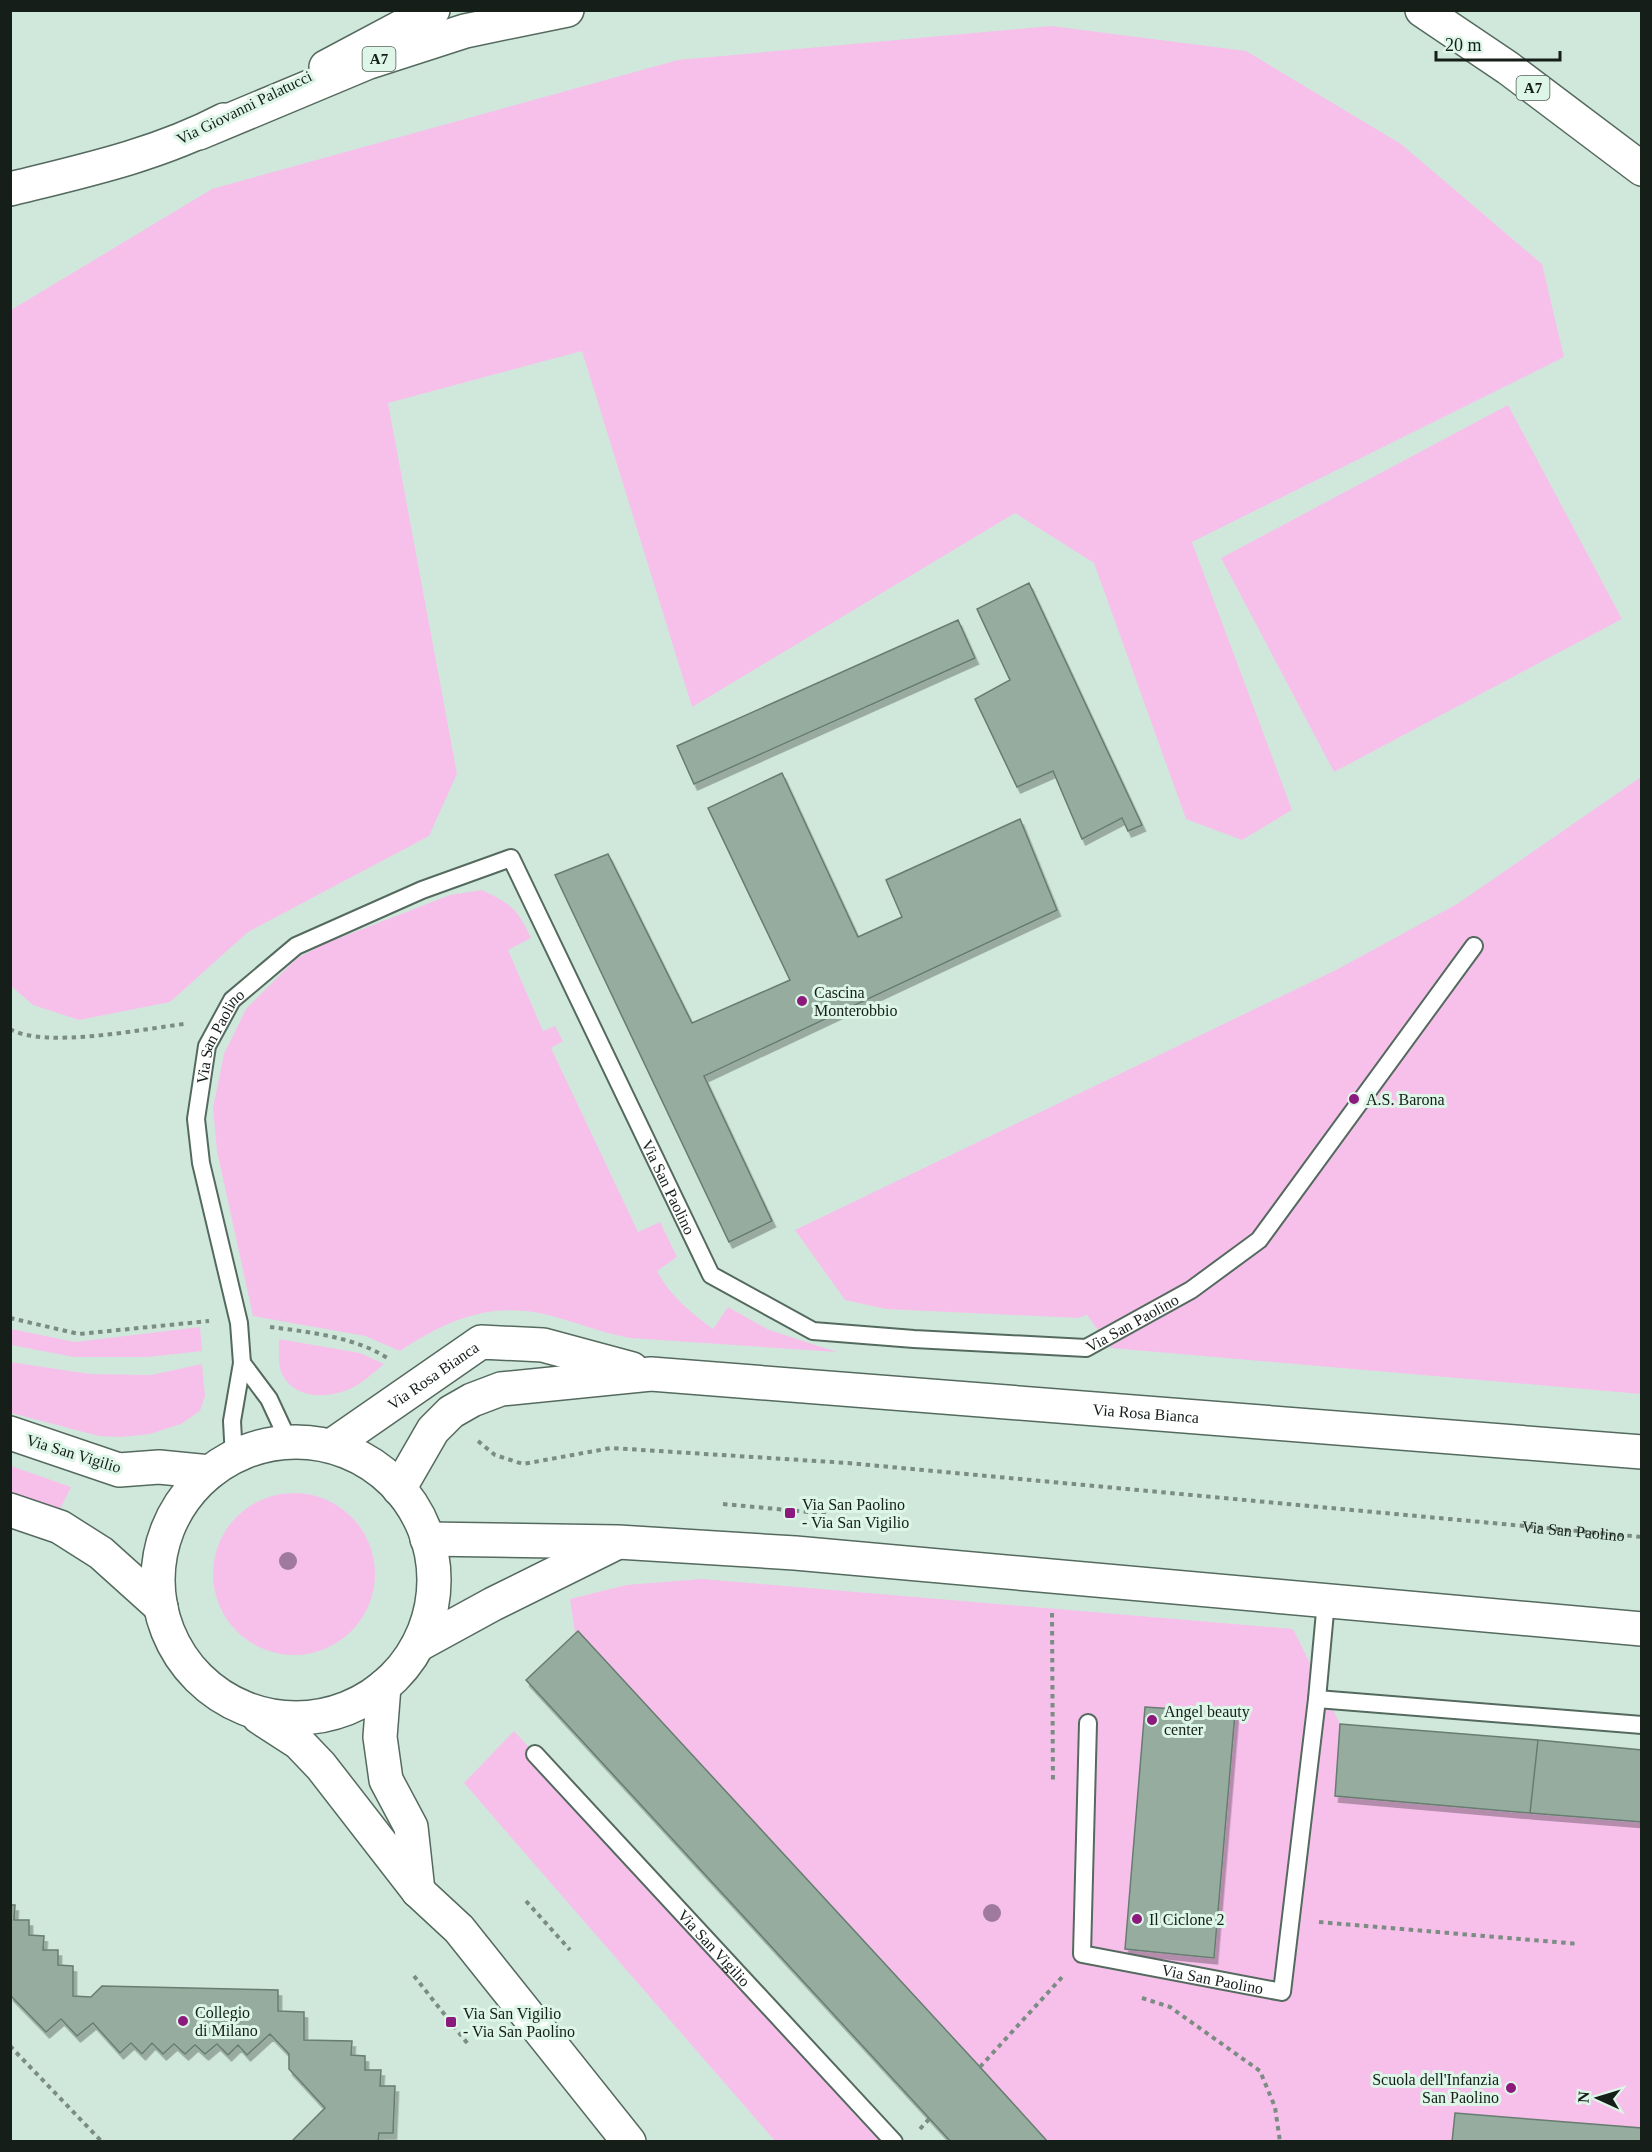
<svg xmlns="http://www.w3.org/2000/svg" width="1652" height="2152" font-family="'Times New Roman',serif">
<defs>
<filter id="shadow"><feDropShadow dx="3.5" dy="6" stdDeviation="0" flood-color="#0004"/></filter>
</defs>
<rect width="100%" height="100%" fill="#d0e8db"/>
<path fill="#f7c0eb" d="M1051,26L1246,51L1401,144L1542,264L1564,357L1192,542L1292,810L1242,840L1186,819L1094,563L1015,513L692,707L582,351L388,403L457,774L429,836L248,932L170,1002L79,1020L33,1005L11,986V310L212,189L678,60Z
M1508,405L1622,619L1334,772L1221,558Z
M1641,777V1394L1111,1348L1087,1315L1078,1318L886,1309L845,1300L795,1230L1338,969L1457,904Z
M482,890C511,904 517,908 531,938L508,950L543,1031L555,1026L563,1041L551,1048L638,1232L660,1222L677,1257L657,1271C670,1296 690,1312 713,1329L728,1307L769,1330L837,1352L630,1338C595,1332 561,1315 526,1311C478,1306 439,1325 400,1351L365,1336L253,1316L217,1151L213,1108L224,1054L246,1009L296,959L324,944L450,895Z
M200,1327L202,1351L148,1357H74L11,1345V1329L75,1342Z
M279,1339L360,1353L384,1364C375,1371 365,1381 354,1387C330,1399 294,1401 281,1372C278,1363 279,1349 279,1339Z
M10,1362L90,1374L151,1375L202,1364L205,1396L200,1411L181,1424L150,1434L121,1437L99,1436L11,1413Z
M11,1466L71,1487L60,1509L11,1492Z
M213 1574a81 81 0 1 1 162 0a81 81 0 1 1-162 0Z
M702,1579L1293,1629L1340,1724L1335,1796L1641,1822V2141H1044L575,1633L570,1599L626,1585Z
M514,1731L535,1754L894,2141H775L464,1783Z"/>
<path fill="#95ac9f" stroke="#677d71" stroke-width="1.5" filter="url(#shadow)" d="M1029,583L1142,825L1128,831L1122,818L1082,839L1053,771L1017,787L975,699L1010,680L977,609Z
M958,620L975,658L694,784L677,746Z
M782,773L858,937L902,917L886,880L1020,819L1057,910L704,1076L772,1221L729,1242L555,875L608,854L692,1023L790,980L708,808Z
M578,1631L980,2067L1048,2142H951L526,1680Z
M1145,1707L1235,1713L1214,1958L1125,1949Z
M1340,1724L1538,1740L1530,1813L1335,1796Z
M1538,1740L1642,1750V1822L1530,1813Z
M10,1905H15L14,1920H29V1935L44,1936L43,1950H58V1965L73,1966V1996L91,1997L102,1986L278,1990V2011L304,2012V2040L352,2041L351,2055L365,2056V2070H381L380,2086H395L393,2133H379L378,2142H291L325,2108L289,2069V2054L270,2034L247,2055L238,2045L228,2055L217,2044L205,2054L195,2045L185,2054L174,2044L163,2054L152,2043L142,2054L131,2043L120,2053L93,2023L77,2036L61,2019L46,2032L10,1995Z
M1455,2113L1642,2128V2142H1452Z"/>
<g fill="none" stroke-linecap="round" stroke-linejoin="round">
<defs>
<g id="lane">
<path d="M242,1363L269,1399L289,1442"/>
<path id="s2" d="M234,1458L232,1421L242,1363L239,1323L201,1163L196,1119L207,1046L232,1000L296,946L422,890L511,858L711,1275L813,1331L914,1339L1086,1348L1191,1290L1259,1240L1474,946"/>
<path d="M1317,1699L1642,1725"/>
<path id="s3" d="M1088,1723L1082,1954L1282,1992L1317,1699L1326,1601"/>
<path id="s4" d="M535,1754L894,2142"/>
</g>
<g id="street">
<path d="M326,67L433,10"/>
<path d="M10,189C83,171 157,155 224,120"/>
<path d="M10,1433L119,1470L159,1467L210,1472"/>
<circle cx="296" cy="1580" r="138"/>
<path id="s5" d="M331,1446L481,1342L543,1345L632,1369"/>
<path id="s6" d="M399,1489L433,1430L451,1412L472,1400L501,1389L651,1374L1642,1452"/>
<path d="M10,1510L60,1527L101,1553L161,1607"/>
<path d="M427,1539L618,1542L795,1553L1642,1629"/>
<path d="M418,1645L493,1604L614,1544"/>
<path d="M384,1686L380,1737L386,1780L411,1827L418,1891"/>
<path d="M259,1717L299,1743L321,1766L418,1891L459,1929L629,2142"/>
</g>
<path id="highway" d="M1422,10L1508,68L1642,169
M199,133L369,62L465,31L567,10"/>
</defs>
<use href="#lane" stroke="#556a5f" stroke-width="20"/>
<use href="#street" stroke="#556a5f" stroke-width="36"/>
<use href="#highway" stroke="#556a5f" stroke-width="36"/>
<g stroke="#7b8c83" stroke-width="4" stroke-dasharray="4.5 4.5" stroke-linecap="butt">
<path d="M10,1029C44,1049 143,1029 184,1024"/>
<path d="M10,1318L79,1334L209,1321"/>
<path d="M270,1327C309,1332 356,1337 389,1359"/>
<path id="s1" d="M478,1441L495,1455L523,1464L611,1448L848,1463L1642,1537"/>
<path d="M723,1504L830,1514"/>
<path d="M1052,1613L1053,1783"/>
<path d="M526,1901L570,1950"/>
<path d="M1319,1922L1579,1944"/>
<path d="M414,1976L468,2044"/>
<path d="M1142,1998L1170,2007L1260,2071L1275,2107L1280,2142"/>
<path d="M10,2046L102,2142"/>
<path d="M980,2067L1064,1975"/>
<path d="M920,2129L930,2118"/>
</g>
<use href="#lane" stroke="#fff" stroke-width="16"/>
<use href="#street" stroke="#fff" stroke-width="33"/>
<use href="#highway" stroke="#fff" stroke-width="33"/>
</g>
<g fill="#a0799e">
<circle cx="288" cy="1561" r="9"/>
<circle cx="992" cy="1913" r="9"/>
</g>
<g fill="#8c1a7d" stroke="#ddf6e8" stroke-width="2">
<circle cx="802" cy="1001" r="6"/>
<circle cx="1354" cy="1099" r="6"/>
<rect x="784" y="1507" width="12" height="12" rx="3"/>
<circle cx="1152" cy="1720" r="6"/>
<circle cx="1137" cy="1919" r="6"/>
<circle cx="183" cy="2021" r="6"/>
<rect x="445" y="2016" width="12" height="12" rx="3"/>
<circle cx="1511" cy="2088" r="6"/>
</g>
<g text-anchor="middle" stroke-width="6" stroke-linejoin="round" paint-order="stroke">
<g fill="#ddf6e8" stroke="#515f57" stroke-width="1.5">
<rect x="362.5" y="47" width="33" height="24" rx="4.5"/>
<rect x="1516.5" y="76" width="33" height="24" rx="4.5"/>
</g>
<g font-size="15" font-weight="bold" fill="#151e19">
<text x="379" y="64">A7</text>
<text x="1533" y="93">A7</text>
</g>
<g font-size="16" fill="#151e19" stroke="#ddf6e8">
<text transform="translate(244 107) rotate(-26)" y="6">Via Giovanni Palatucci</text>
<text dy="6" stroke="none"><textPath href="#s2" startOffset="432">Via San Paolino</textPath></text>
<text dy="6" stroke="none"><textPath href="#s2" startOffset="1152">Via San Paolino</textPath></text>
<text dy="6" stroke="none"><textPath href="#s2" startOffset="1692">Via San Paolino</textPath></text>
<text dy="6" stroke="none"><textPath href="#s5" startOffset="124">Via Rosa Bianca</textPath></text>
<text dy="6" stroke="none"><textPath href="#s6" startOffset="796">Via Rosa Bianca</textPath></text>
<text transform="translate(74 1453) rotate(17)" y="6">Via San Vigilio</text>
<text dy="6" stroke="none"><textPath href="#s1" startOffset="1107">Via San Paolino</textPath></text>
<text dy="6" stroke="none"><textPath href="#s4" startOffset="264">Via San Vigilio</textPath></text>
<text dy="6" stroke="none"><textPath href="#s3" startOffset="364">Via San Paolino</textPath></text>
</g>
<g font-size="16" fill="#151e19" stroke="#ddf6e8" text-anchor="start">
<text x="814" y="998">Cascina<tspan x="814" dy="18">Monterobbio</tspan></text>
<text x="1366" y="1105">A.S. Barona</text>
<text x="802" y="1510">Via San Paolino<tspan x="802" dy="18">- Via San Vigilio</tspan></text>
<text x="1164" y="1717">Angel beauty<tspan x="1164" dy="18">center</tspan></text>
<text x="1149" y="1925">Il Ciclone 2</text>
<text x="195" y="2018">Collegio<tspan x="195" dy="18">di Milano</tspan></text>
<text x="463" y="2019">Via San Vigilio<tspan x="463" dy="18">- Via San Paolino</tspan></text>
<text x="1499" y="2085" text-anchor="end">Scuola dell'Infanzia<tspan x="1499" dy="18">San Paolino</tspan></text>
</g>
</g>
<rect width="1652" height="2152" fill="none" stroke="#151e19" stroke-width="24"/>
<g transform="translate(1598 2098) rotate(274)" stroke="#ddf6e8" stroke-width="4.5" paint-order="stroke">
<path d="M0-4.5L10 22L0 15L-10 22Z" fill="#151e19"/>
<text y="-9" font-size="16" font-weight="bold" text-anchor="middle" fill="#151e19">N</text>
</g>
<path d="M1436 51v9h124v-9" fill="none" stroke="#151e19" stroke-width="3"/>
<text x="1445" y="51" font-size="18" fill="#151e19" stroke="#ddf6e8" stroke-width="4.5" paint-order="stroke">20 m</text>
</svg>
